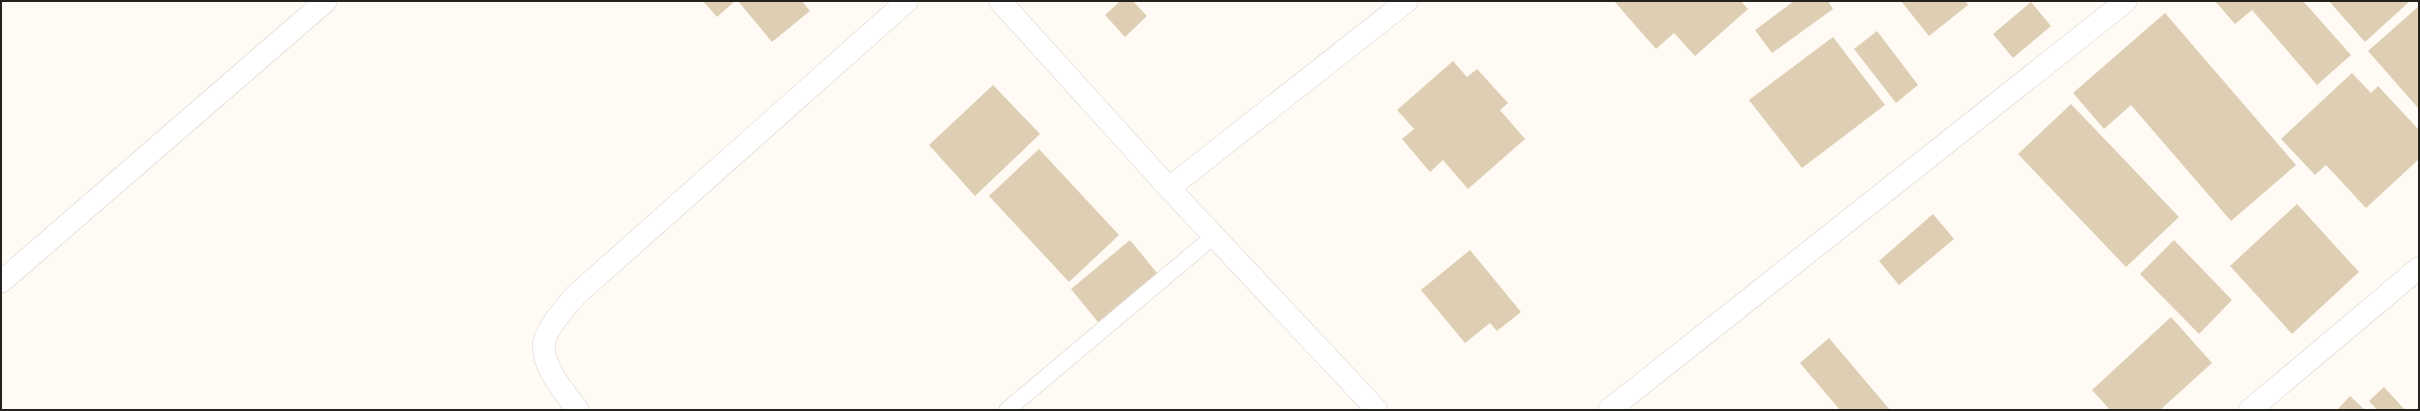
<svg xmlns="http://www.w3.org/2000/svg" width="2420" height="411" font-family="Lora,serif">
<rect width="100%" height="100%" fill="#fffbf4"/>
<path fill="#deceb3" d="M703,1H735L717,17Z
M738,1H802L810,11L772,42Z
M1120,1H1133L1147,16L1125,37L1105,15Z
M1614,1H1741L1748,9L1695,56L1674,33L1656,49Z
M1794,1H1828L1833,9L1772,53L1755,30Z
M1901,1H1966L1968,5L1929,36Z
M2215,1H2303L2351,55L2317,85L2252,10L2235,24Z
M2329,1H2410L2365,42Z
M2031,2L2051,26L2013,58L1993,34Z
M2419,6V109L2368,51Z
M2165,13L2296,165L2231,221L2131,105L2104,129L2073,93Z
M1877,31L1918,85L1896,103L1854,49Z
M1833,37L1885,105L1802,168L1749,100Z
M1453,61L1467,77L1477,69L1508,103L1500,110L1525,139L1468,189L1443,160L1430,172L1402,139L1414,129L1397,110Z
M2352,73L2371,93L2378,86L2419,130V159L2366,208L2326,165L2315,175L2281,139Z
M993,85L1040,134L975,196L929,145Z
M2071,104L2179,217L2126,267L2018,154Z
M1039,149L1119,235L1069,282L989,196Z
M2297,204L2359,272L2292,334L2230,266Z
M1933,214L1954,239L1899,285L1879,261Z
M1130,240L1157,273L1098,322L1071,289Z
M2174,240L2232,300L2199,334L2140,274Z
M1470,250L1521,312L1497,331L1490,323L1465,343L1421,290Z
M2171,317L2212,363L2160,410H2110L2092,390Z
M1829,338L1890,410H1840L1800,363Z
M2384,387L2405,410H2377L2369,401Z
M2350,396L2365,410H2337Z"/>
<g fill="none" stroke-linecap="round" stroke-linejoin="round">
<defs>
<path id="service" d="M1007,410L1214,236"/>
<path id="minor" d="M1000,1L1169,188L1377,410
M1169,188L1407,1
M1,282L326,1
M578,410C565,393 542,367 544,344C545,330 566,306 576,295L907,1
M1609,410L2126,1
M2250,410L2419,268"/>
</defs>
<use href="#service" stroke="#d3cfc9" stroke-width="17"/>
<use href="#minor" stroke="#d3cfc9" stroke-width="23"/>
<use href="#service" stroke="#fff" stroke-width="16"/>
<use href="#minor" stroke="#fff" stroke-width="22"/>
</g>
<rect width="2420" height="411" fill="none" stroke="#23221f" stroke-width="4"/>
</svg>
